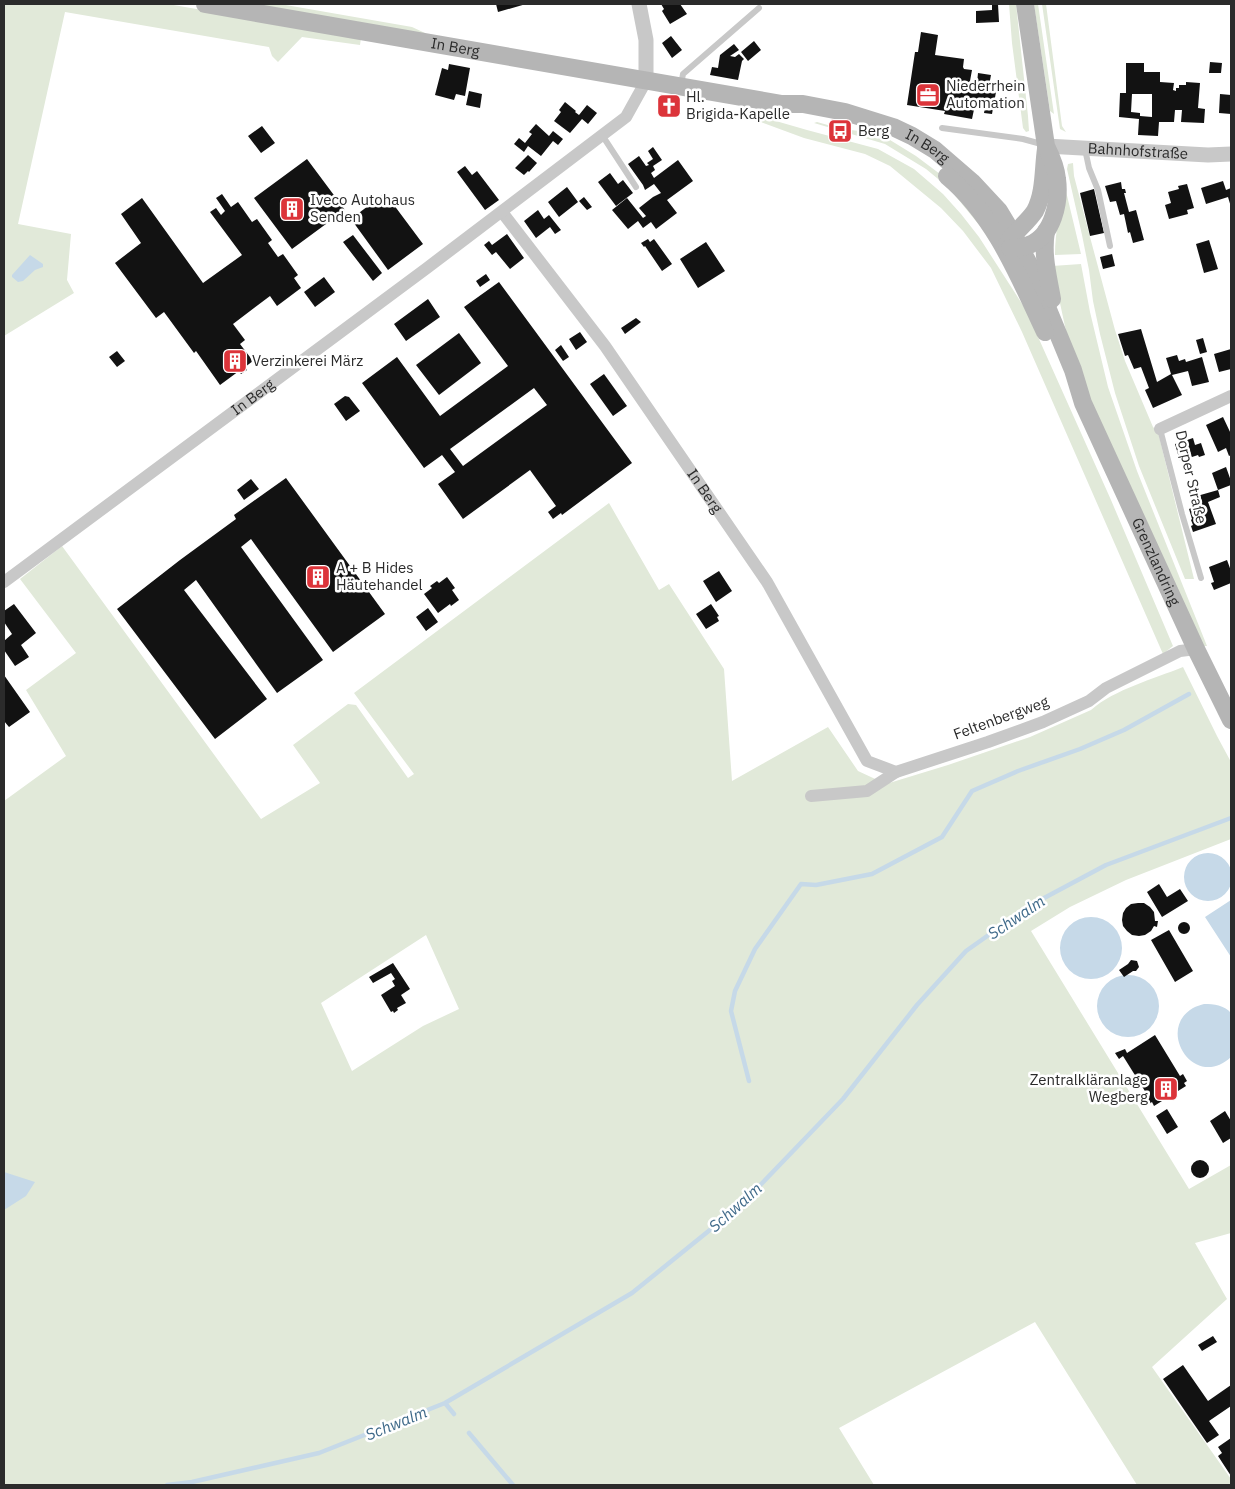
<svg xmlns="http://www.w3.org/2000/svg" width="1235" height="1489" font-family="'IBM Plex Sans',sans-serif">
<rect width="100%" height="100%" fill="#fff"/>
<path fill="#e1e9d9" fill-rule="evenodd" d="M4,4H168L361,38L360,45L302,37L278,62L272,56L269,47L65,12L18,224L71,234L67,280L74,293L4,336Z
M241,4H280L412,27L425,33V36Z
M1009,4H1016L1028,116L1029,131L1026,132L1023,128L1012,43Z
M1034,4H1038L1054,114L1050,111Z
M1042,4H1046L1062,126L1066,132L1060,129Z
M759,116L807,130L878,149L914,169L943,194L961,214L979,237L1026,310L1111,500L1173,646L1163,654L1022,332L991,268L963,231L941,208L890,166L865,154L804,138L758,121Z
M817,122L842,129L868,132L890,140L916,156L944,177L956,189L984,231L949,188L926,169L885,144L814,123Z
M1073,163L1074,176L1090,237L1115,330L1125,361L1153,427L1158,432L1194,579H1185L1139,466L1115,393L1100,334L1093,301L1089,270L1082,235L1067,169L1068,164Z
M1064,183L1081,254L1055,255C1055,231 1061,207 1064,183Z
M1081,264L1090,312L1108,387L1137,471L1207,646H1201L1094,409L1066,331L1052,266Z
M609,503L659,590L669,584L724,669L732,781L828,727L858,771L886,784L948,765L1030,737L1091,710C1115,689 1154,679 1183,667L1217,736L1231,762V839L1126,880L1070,907L1031,931L1189,1189L1231,1165V1233L1195,1243L1227,1299L1152,1367L1231,1479V1485H1137L1035,1322L839,1428L874,1485H4V801L66,756L26,690L76,653L20,579L62,546L261,819L320,783L293,745L348,704L356,705L408,778L414,774L354,693ZM426,935L459,1009L423,1026L352,1071L321,1003Z"/>
<path fill="#c6d9e8" d="M30,255L43,264V267L35,270L23,281L18,282L12,277V275Z
M1184 877a24 24 0 1 1 48 0a24 24 0 1 1-48 0Z
M1231,900V957L1205,917Z
M1060 948a31 31 0 1 1 62 0a31 31 0 1 1-62 0Z
M1097 1006a31 31 0 1 1 62 0a31 31 0 1 1-62 0Z
M1204,1004C1214,1004 1224,1005 1231,1013V1057C1195,1091 1155,1030 1193,1008C1196,1006 1201,1005 1204,1004Z
M4,1172L35,1182L26,1196L4,1210Z"/>
<g fill="none" stroke-linecap="round" stroke-linejoin="round">
<path stroke="#c6d9e8" stroke-width="4.5" d="M749,1081L731,1011L735,991L755,949L801,884L816,885L872,874L942,837L972,791L1018,771L1080,749L1124,730L1189,694
M445,1403L454,1414
M469,1433L513,1485
M167,1485L192,1482L319,1453L445,1403L632,1293L742,1204L843,1099L917,1005L966,951L1031,905L1106,865L1231,818"/>
</g>
<path fill="#121212" fill-rule="evenodd" d="M496,4H526L498,12Z
M661,4H680L687,14L670,24L662,11L664,9Z
M992,4H998L999,22L976,23V11L992,10Z
M921,32L938,35L935,55L964,59L963,67L964,69L972,70L970,81L977,83L978,73L991,75L988,91L996,92L992,114L984,113L986,102L976,100L972,119L944,114L945,111L907,105L915,52H918Z
M671,36L682,50L672,58L662,43Z
M754,41L761,50L748,61L741,52Z
M734,44L739,50L730,56L735,57L739,54L744,59L742,61L738,80L710,75L712,67L718,68L720,55Z
M1210,62L1222,63L1221,73H1209Z
M1126,63H1144V72H1160V82L1174,83L1173,90L1176,91V88H1179V85H1186V82L1200,83L1198,108L1205,109L1204,123L1181,122L1182,110H1175L1174,122H1159L1158,136L1138,135L1139,119L1119,117L1120,93H1126ZM1132,94H1152V117L1140,116V113L1131,112Z
M449,64L470,68L465,96L456,94L454,100L435,95L442,68L448,70Z
M469,91L482,94L480,108L466,105Z
M1220,94L1231,95V114L1219,113Z
M668,100L676,107L677,111L674,113H670L663,106Z
M565,102L576,111L575,112L579,115L587,105L597,113L588,124L582,119L570,133L554,121L561,112L559,110Z
M536,124L549,136L553,131L563,139L558,145L553,141L541,156L528,146L524,152L514,144L519,138L525,143L532,134L529,132Z
M262,126L275,143L261,153L248,136Z
M653,147L662,160L653,166L655,170L651,173L654,178L678,160L693,181L667,200L677,213L656,229L651,222L643,228L638,221L628,229L612,210L627,198L643,218L646,216L639,208L653,197L661,193L654,184L645,190L643,185L628,164L639,156L646,166L649,165L647,163L653,159L648,151Z
M528,155L537,163L529,172L528,171L524,175L515,168Z
M307,159L345,210L292,249L254,198Z
M465,166L472,175L477,171L499,200L485,210L457,172Z
M610,173L618,184L623,180L633,193L616,206L598,182Z
M1223,181L1226,190L1231,188V207L1228,197L1206,204L1201,188Z
M1121,182L1122,189H1125L1126,193H1124L1129,212L1136,210L1144,240L1133,243L1130,232L1128,233L1124,214L1120,215L1116,201L1110,202L1105,186Z
M1187,184L1194,208L1187,210L1188,214L1169,219L1165,205L1171,203L1168,192L1179,189L1178,186Z
M567,187L578,202L559,217L548,202Z
M1094,189L1104,233L1090,236L1080,193Z
M385,193L423,244L388,270L351,219Z
M222,194L231,207L238,202L252,222L257,219L272,240L268,243L278,257L283,254L298,275L294,278L301,288L277,306L270,296L233,324L245,340L240,344L253,361L245,367L247,370L241,374L239,371L220,385L196,351L194,353L164,312L156,318L115,263L141,243L121,214L142,198L203,283L242,255L210,212L216,208L221,215L225,211L216,198Z
M584,197L592,207L587,210L579,201Z
M538,210L544,219L549,215L561,230L555,234L550,227L536,238L524,221Z
M507,234L524,258L510,269L496,252L492,255L484,245L489,241L492,245Z
M353,235L382,273L373,281L343,242Z
M648,239L650,242L654,239L672,264L662,271L645,246L644,247L641,243Z
M1209,240L1218,269L1204,273L1196,244Z
M706,242L725,271L698,288L680,259Z
M1112,254L1115,266L1103,269L1100,257Z
M486,274L490,280L480,287L476,281Z
M324,277L335,292L315,307L304,292Z
M499,282L632,463L562,515L561,513L553,519L548,512L556,506L530,470L463,519L438,484L455,472L442,455L424,468L362,383L397,357L440,416L508,366L464,307ZM534,388L547,405L463,466L450,449Z
M428,299L440,317L406,341L394,324Z
M636,318L641,322L625,334L621,328Z
M1141,329L1157,382L1171,374L1166,358L1177,355L1179,361L1185,359L1186,362L1202,357L1209,382L1192,386L1188,371L1172,375L1182,395L1153,408L1145,390L1149,388L1141,367L1134,369L1128,355L1125,356L1118,334Z
M580,332L587,342L576,350L569,339Z
M459,333L481,363L439,395L416,365Z
M1203,338L1207,352L1200,354L1196,340Z
M561,345L569,357L563,361L555,350Z
M1231,349V369L1219,372L1214,354Z
M117,351L125,361L117,367L109,357Z
M604,374L627,406L613,416L590,384Z
M345,396L349,397L360,411L346,421L334,404Z
M1223,417L1231,434V455L1229,456L1226,448L1218,452L1206,425Z
M1193,438L1195,445L1201,443L1205,455L1199,457L1198,455L1180,461L1175,444Z
M1226,467L1231,481V485L1218,490L1212,473Z
M286,478L385,614L333,652L251,539L241,547L323,660L277,693L196,580L184,590L267,699L215,739L117,609L180,560L236,519L234,515Z
M251,479L259,489L244,500L237,490Z
M1218,490L1220,497L1208,502L1216,524L1193,532L1191,526L1193,525L1191,520L1192,519L1189,509L1200,504L1197,496Z
M1227,560L1231,571V583L1214,590L1211,583L1214,582L1209,567Z
M719,571L732,591L716,602L703,581Z
M447,577L455,588L452,590L459,600L451,606L450,604L438,613L424,594L432,588L430,586L437,581L439,583Z
M14,604L36,633L21,645L29,657L15,666L4,650V641L12,634L4,622V611Z
M711,604L719,616L717,617L719,621L706,629L696,614Z
M428,608L438,622L426,631L416,617Z
M4,675L30,712L9,727L4,721Z
M1159,884L1167,897L1180,889L1188,901L1162,917L1147,892Z
M1138,903H1144L1150,907L1154,912L1155,921H1158L1157,927L1154,926L1151,931L1145,935L1139,936L1132,935L1127,931L1123,926L1122,920L1123,913L1126,908L1131,904Z
M1178 928a6 6 0 1 1 12 0a6 6 0 1 1-12 0Z
M1169,930L1193,971L1175,982L1151,940Z
M1131,960L1137,961L1139,967L1136,971H1133L1124,977L1119,970L1128,964Z
M393,963L410,989L401,995L406,1003L397,1008L398,1010L394,1013L393,1011L391,1012L381,995L395,986L392,981L395,979L391,973L373,983L369,977Z
M1155,1035L1180,1076L1183,1074L1187,1081L1184,1083L1186,1086L1154,1106L1152,1102L1149,1104L1145,1098L1148,1096L1123,1056L1119,1059L1115,1053L1125,1049L1127,1053Z
M1167,1109L1178,1127L1167,1134L1156,1116Z
M1225,1111L1231,1121V1138L1223,1143L1210,1121Z
M1191 1169a9 9 0 1 1 18 0a9 9 0 1 1-18 0Z
M1213,1336L1217,1342L1202,1351L1198,1345Z
M1183,1365L1208,1401L1231,1385V1406L1209,1421L1219,1435L1207,1443L1163,1379Z
M1231,1438V1476L1218,1456L1222,1453L1218,1447Z"/>
<g fill="none" stroke-linecap="round" stroke-linejoin="round">
<path stroke="#c8c8c8" stroke-width="6" d="M681,85L683,74L759,8
M942,128L1023,139L1045,145
M602,135L636,187
M1085,149L1089,168L1098,190L1110,246
M1160,429L1182,514L1201,578"/>
<g stroke="#c8c8c8" stroke-width="12">
<path id="s1" d="M502,212L605,346L767,582L867,761L896,772"/>
<path d="M1160,429L1231,396"/>
<path id="s2" d="M4,582L427,268L626,117L646,81"/>
<path d="M811,796L867,791L896,772L988,742L1043,722L1089,701L1106,688L1180,651L1196,649"/>
</g>
<g stroke="#c8c8c8" stroke-width="15">
<path d="M639,4L646,40V81"/>
<path id="s3" d="M1046,146L1208,155L1231,154"/>
</g>
<g stroke="#b5b5b5" stroke-width="18">
<path id="s4" d="M205,4L782,104H803L845,112L893,127L912,136L935,150L972,182L999,211L1013,234L1030,266L1073,370L1083,403L1196,649L1231,720"/>
<path d="M947,176C995,216 1019,277 1045,332"/>
<path d="M1046,231C1042,255 1048,276 1052,299"/>
<path d="M1007,244C1015,231 1027,223 1035,211C1045,192 1043,169 1046,149"/>
<path d="M1010,248C1016,248 1023,248 1029,245C1053,236 1060,202 1057,179C1056,167 1051,156 1046,146L1025,4"/>
</g>
</g>
<defs>
<symbol id="office-square" viewBox="-11 -11 22 22"><rect x="-9" y="-9" width="18" height="18" rx="4" fill="#dc343a" stroke="#fff"/><path d="M-6-3h4V-5.5h4V-3h4V5H-6ZM-1-4.5V-3h2v-1.5ZM-6 0V1H6V0Z" fill="#fff"/></symbol>
<symbol id="church-square" viewBox="-11 -11 22 22"><rect x="-9" y="-9" width="18" height="18" rx="4" fill="#dc343a" stroke="#fff"/><path d="M-1.2-6h2.4v3.5h3.3v2.4h-3.3V6h-2.4V-.1h-3.3v-2.4h3.3Z" fill="#fff"/></symbol>
<symbol id="bus-square" viewBox="-11 -11 22 22"><rect x="-9" y="-9" width="18" height="18" rx="4" fill="#dc343a" stroke="#fff"/><path d="M-5-6H5V4H4V6H2V4H-2V6H-4V4H-5ZM-3.5-4V0h7V-4ZM-3.5 1.2v1.5H-2V1.2ZM2 1.2v1.5H3.5V1.2Z" fill="#fff"/></symbol>
<symbol id="building-square" viewBox="-11 -11 22 22"><rect x="-9" y="-9" width="18" height="18" rx="4" fill="#dc343a" stroke="#fff"/><path d="M-4-6H4V6H1V3H-1V6H-4ZM-2.5-4.3h1.7v1.8h-1.7ZM.8-4.3h1.7v1.8H.8ZM-2.5-1h1.7V.8h-1.7ZM.8-1h1.7V.8H.8Z" fill="#fff"/></symbol>
</defs>
<g fill-rule="evenodd">
<use href="#office-square" x="914" y="81" width="28" height="28"/>
<use href="#church-square" x="655" y="92" width="28" height="28"/>
<use href="#bus-square" x="826" y="117" width="28" height="28"/>
<use href="#building-square" x="278" y="195" width="28" height="28"/>
<use href="#building-square" x="221" y="347" width="28" height="28"/>
<use href="#building-square" x="304" y="563" width="28" height="28"/>
<use href="#building-square" x="1152" y="1075" width="28" height="28"/>
</g>
<g text-anchor="middle" stroke-width="5" stroke-linejoin="round" paint-order="stroke">
<g font-size="15" fill="#2b2b2b" stroke="#fff">
<text dy="5" stroke="none"><textPath href="#s4" startOffset="254">In Berg</textPath></text>
<text dy="5" stroke="none"><textPath href="#s4" startOffset="739">In Berg</textPath></text>
<text dy="5" stroke="none"><textPath href="#s3" startOffset="92">Bahnhofstraße</textPath></text>
<text dy="5" stroke="none"><textPath href="#s2" startOffset="310">In Berg</textPath></text>
<text transform="translate(1191 477) rotate(77)" y="5">Dorper Straße</text>
<text dy="5" stroke="none"><textPath href="#s1" startOffset="345">In Berg</textPath></text>
<text dy="5" stroke="none"><textPath href="#s4" startOffset="1221">Grenzlandring</textPath></text>
<text transform="translate(1001 718) rotate(-20)" y="5">Feltenbergweg</text>
</g>
<g font-size="15" fill="#2b2b2b" stroke="#fff" text-anchor="start">
<text x="946" y="91">Niederrhein<tspan x="946" dy="17">Automation</tspan></text>
<text x="686" y="102">Hl.<tspan x="686" dy="17">Brigida-Kapelle</tspan></text>
<text x="858" y="136">Berg</text>
<text x="310" y="205">Iveco Autohaus<tspan x="310" dy="17">Senden</tspan></text>
<text x="252" y="366">Verzinkerei März</text>
<text x="336" y="573">A + B Hides<tspan x="336" dy="17">Häutehandel</tspan></text>
<text x="1148" y="1085" text-anchor="end">Zentralkläranlage<tspan x="1148" dy="17">Wegberg</tspan></text>
</g>
<g font-size="16" font-style="italic" fill="#3e6989" stroke="#fff">
<text transform="translate(1016 917) rotate(-34)" y="6">Schwalm</text>
<text transform="translate(735 1207) rotate(-42)" y="6">Schwalm</text>
<text transform="translate(396 1423) rotate(-22)" y="6">Schwalm</text>
</g>
</g>
<rect width="1235" height="1489" fill="none" stroke="#2b2b2b" stroke-width="10"/>
</svg>
